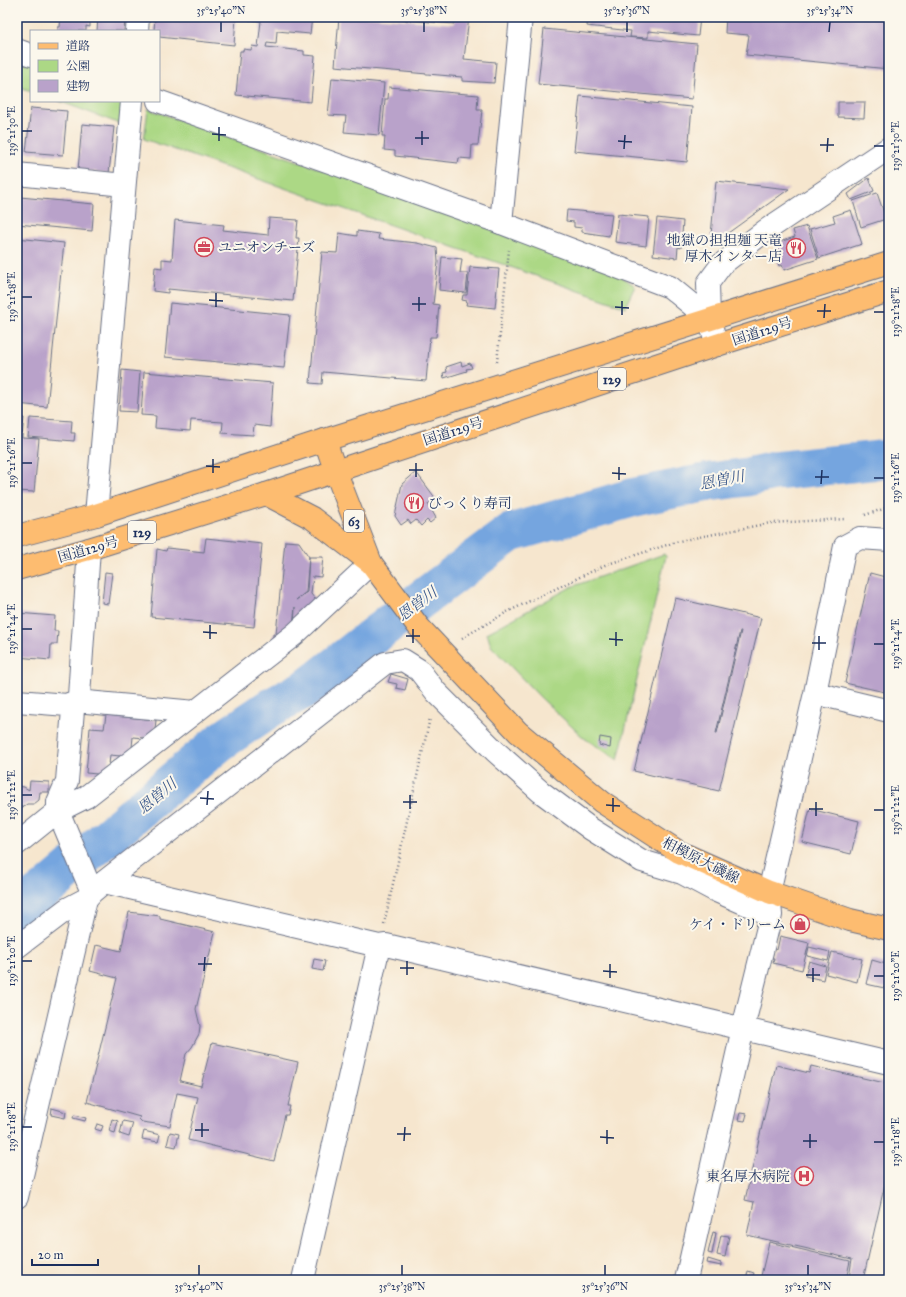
<svg xmlns="http://www.w3.org/2000/svg" width="906" height="1297" font-family="'IM FELL Great Primer','Noto Serif JP',serif">
<rect width="100%" height="100%" fill="#fbf7ec"/>
<filter id="ink" filterUnits="userSpaceOnUse"><feTurbulence type="fractalNoise" baseFrequency=".025" numOctaves="2"/><feDisplacementMap in="SourceGraphic" scale="8" xChannelSelector="R" yChannelSelector="G"/><feConvolveMatrix kernelMatrix="1 2 1 2 8 2 1 2 1" color-interpolation-filters="sRGB"/></filter>
<filter id="wash" filterUnits="userSpaceOnUse"><feTurbulence type="fractalNoise" baseFrequency=".012" numOctaves="4" result="noise"/><feDisplacementMap in="SourceGraphic" scale="16" xChannelSelector="R" yChannelSelector="G"/><feGaussianBlur stdDeviation="0.9" result="paint"/><feColorMatrix in="noise" values="0 0 0 0 0 0 0 0 0 0 0 0 0 0 0 0 0 1.4 0 .05"/><feComposite in="paint" operator="in"/></filter>
<g filter="url(#wash)">
<rect width="100%" height="100%" fill="#f6e6ce"/>
<path fill="#acd885" stroke="#648472" d="M17,59L31,64V91L17,86Z
M59,101H126L123,125Z
M148,109L614,271L635,286L625,307L144,139Z
M664,554L666,556L618,760L584,738L541,698L491,646L487,633L571,587Z"/>
<g fill="none" stroke-linecap="round" stroke-linejoin="round">
<path stroke="#75a5df" stroke-width="39" d="M17,910L49,887L173,781L220,742L270,708L307,688L391,622L510,533L635,497L709,482L747,477L774,471L889,459"/>
</g>
<g id="blocks">
<path fill="#b9a2ca" fill-rule="evenodd" d="M61,17H87V19H90V27L86,26V31H58V27H60Z
M98,17L125,19L124,31H97Z
M155,17H236L234,45L159,37V31H154Z
M249,17H312L310,34L277,31L276,44L267,43L266,47L304,51V55L315,56L311,102L236,95L240,51H243V49L251,50L252,46L258,47L261,21L249,20Z
M339,17H370L454,24V19L449,18V17H469L464,59L496,62L494,83L462,81V77L335,66Z
M588,17H700L698,36L648,31V38L630,37L631,31L587,26Z
M726,17H889V69L746,55L749,35L725,33Z
M544,29L697,44L692,99L538,84Z
M332,78L384,83L379,135L344,132L346,116L328,115Z
M389,87L478,95L477,110H482L478,145H472L471,159L459,158L458,163L395,156V151L384,150L385,136H382L385,99H388Z
M580,96L692,107L687,162L574,151Z
M838,102H865L864,118L838,117Z
M31,108L67,111L63,155L26,152Z
M82,124L114,127L109,173L78,170Z
M869,178L874,191L851,200L848,194Z
M716,181L789,189L710,246Z
M877,193L886,219L861,227L853,201Z
M20,197L94,204L92,231L17,224Z
M567,210L612,214L609,236L582,232V228L574,227V222L566,221Z
M851,210L862,244L819,258L810,229L835,222L833,216Z
M618,214L649,217L646,246L615,242Z
M269,218L298,220L296,238H299L293,301L168,289V293L153,291L155,267L162,268V259L172,260L175,220L224,225L223,230L268,235Z
M657,218L683,221L681,248L678,247L677,258L653,255Z
M807,226L818,259L784,270L782,265L779,266L775,253L778,252L776,243L795,237L793,230Z
M357,231L379,234L378,239L417,243L437,248L438,262L433,304L439,305L436,337H430L426,381L323,372L322,384L310,383L322,252L337,253L339,233L357,236Z
M17,238L64,243L47,407L17,404Z
M442,257L462,259L460,273H468L466,293L439,290Z
M470,267L499,269L495,308L466,305L467,301L462,300L463,295H467Z
M170,303L290,315L284,368L165,357Z
M461,362L462,366L470,363L472,368L466,369L467,371L444,378L443,373L447,372L446,367Z
M122,370L140,372L137,412L119,411Z
M144,372L273,383L270,427L254,425L253,435L222,433L223,422L191,420L190,431L155,428L156,416L141,415Z
M17,418H24L22,438L39,439L34,492L17,491Z
M30,418L72,421L71,433H75L74,441L28,437Z
M416,472L436,499L428,504L436,518L430,523L427,520L421,526L416,520L411,524L408,520L401,525L395,516L402,484Z
M206,538L262,544L254,627L151,617L157,549L166,551L167,548L204,552Z
M285,541L299,542L309,557L306,592L296,600L307,592L309,557H323L321,577L313,576L311,594L321,607L275,647L273,640V634L281,635L294,626L295,607L293,625L281,634H276Z
M105,572L112,573L108,604L102,603Z
M870,573L889,578V693L845,683Z
M675,598L761,618L719,791L634,771ZM740,631H741L717,733H716Z
M17,613L55,616L54,631H58L57,644H51L50,660L17,657Z
M391,674L408,679L405,690L396,688L397,684L388,682Z
M106,715L156,720L154,739L133,737L131,757L110,755L108,775L86,773L90,728L104,729Z
M600,737L611,739L610,748L599,745Z
M30,781L49,782V792H40L39,800L34,804H27L23,807H21L20,815L17,818V786L24,787L29,790Z
M810,809L859,821L851,854L802,842Z
M129,912L160,916V919L215,932L196,1009L200,1026L199,1034L192,1047L186,1054L180,1081L201,1086L212,1043L298,1062L288,1106H290L288,1115H285L274,1161L188,1140L198,1097L177,1093L170,1126L142,1122L139,1119L140,1117L87,1102L117,978L90,971L96,945L121,951Z
M780,936L809,943L802,970L773,963L774,958H772L774,949L777,950Z
M809,947L830,952L828,961L807,956Z
M832,952L862,959L857,982L826,974Z
M314,959L325,961L323,971L312,969Z
M872,960L889,965V989L866,984Z
M809,961L826,966L823,980L805,976Z
M776,1065L809,1073L811,1066L889,1084V1166L863,1280L849,1278L852,1259L747,1235L754,1202L745,1200Z
M52,1108L66,1112L65,1118L51,1115Z
M740,1113L747,1114L745,1121L738,1120Z
M74,1115L86,1118L85,1121L73,1118Z
M112,1119L118,1121L115,1133L109,1131Z
M123,1121L133,1123L129,1137L120,1134Z
M97,1124L103,1126L101,1131L95,1129Z
M144,1131L160,1135L158,1142L142,1139Z
M170,1132L179,1134L176,1147L167,1145Z
M713,1232L716,1233L712,1254L708,1253Z
M721,1235L729,1236L725,1257L717,1255Z
M769,1242L850,1261L846,1280H760Z
M708,1259L721,1263V1266L707,1263Z
M748,1271L754,1273L752,1280H746Z"/>
</g>
</g>
<g filter="url(#ink)">
<use href="#blocks" fill-opacity="0" stroke="#686f85" stroke-width="1"/>
<g fill="none" stroke-linecap="round" stroke-linejoin="round">
<defs>
<path id="minor" d="M137,31L138,17
M17,174L124,185
M501,223L521,17
M709,319L708,283L722,264L765,231L889,148
M96,515L132,101
M89,549L79,696L73,710L67,781L58,802V811L92,892L104,882L379,946L386,945L889,1063
M815,693L889,711
M17,701L67,705L76,701L195,712
M17,844L58,811L86,797L295,634L371,563
M104,882L385,663L403,660L419,670L436,692L495,751L541,792L591,829L642,861L682,873L714,890L771,915
M17,947L67,909L86,899
M17,1197L86,899L92,892
M303,1280L379,946
M686,1280L743,1028L771,915L769,892L815,693L845,546L860,538L889,540"/>
<path id="tertiary" d="M17,50L31,55
M158,101L501,223L670,287L709,319L717,345"/>
<path id="primary" d="M325,440L335,470L371,563L418,626L518,732L602,802L679,852L769,892L850,920L889,929
M266,494L312,518L371,563"/>
<path id="trunk" d="M17,536L96,515L325,440L889,263
M17,569L89,549L266,494L717,345L889,291"/>
</defs>
<use href="#minor" stroke="#686f85" stroke-width="24"/>
<use href="#tertiary" stroke="#686f85" stroke-width="24"/>
<use href="#primary" stroke="#686f85" stroke-width="24"/>
<use href="#trunk" stroke="#686f85" stroke-width="24"/>
<path stroke="#686f85" stroke-width="2.5" stroke-dasharray="1 3" stroke-linecap="butt" d="M497,362L509,250
M865,515L889,507
M462,638L507,612L605,565L679,541L770,523L846,519
M384,924L430,718"/>
<use href="#minor" stroke="#fff" stroke-width="22"/>
<use href="#tertiary" stroke="#fff" stroke-width="22"/>
<use href="#primary" stroke="#fdbc70" stroke-width="22"/>
<use href="#trunk" stroke="#fdbc70" stroke-width="22"/>
</g>
</g>
<path fill="none" stroke="#1b2f5e" stroke-width="1.5" d="M221,32V22M424,32V22M627,32V22M829,32L830,22M22,131H32M212,134L226,135M415,138H429M219,141V127M618,141L632,142M422,145V131M820,145H834M874,146H884M624,149L625,135M827,152L828,138M22,297H32M209,300L223,301M412,304H426M216,307V293M615,307L629,308M419,311V297M817,311H831M874,312H884M622,315V301M824,318L825,304M22,463H32M206,466L220,467M409,470H423M213,473V459M612,473L626,474M416,477V463M815,477H829M874,478H884M619,480V467M821,484L822,470M22,629H32M203,632L217,633M406,636H420M210,639V625M609,639L623,640M413,643V629M812,643H826M874,644H884M616,646V632M819,650V636M22,795H32M200,798L214,799M403,802H417M207,805L208,791M606,805L620,806M410,809V795M809,809H823M874,810H884M613,812V798M816,816V802M22,961H32M198,964H212M400,968H414M204,971L205,957M603,971L617,972M407,975V961M806,975H820M874,976H884M610,978V964M813,982V968M22,1127H32M195,1130H209M397,1134H411M202,1137V1123M600,1137L614,1138M404,1141L405,1127M803,1141H817M874,1142H884M607,1144V1130M810,1148V1134M199,1275V1265M402,1275V1265M605,1275V1265M808,1275V1265"/>
<defs>
<symbol id="office-ring" viewBox="-11 -11 22 22"><circle r="9.5" fill="#fbf7ec" stroke="#d1495b" stroke-width="1.5"/><path d="M-6-3h4V-5.5h4V-3h4V5H-6ZM-1-4.5V-3h2v-1.5ZM-6 0V1H6V0Z" fill="#d1495b"/></symbol>
<symbol id="restaurant-ring" viewBox="-11 -11 22 22"><circle r="9.5" fill="#fbf7ec" stroke="#d1495b" stroke-width="1.5"/><path d="M-5-6h1v4h1v-4h1v4h1v-4h1v5L-1.5 .5V6h-2V.5L-5-1ZM5-6V6H3V1.5H1.5Q1.5-4 5-6Z" fill="#d1495b"/></symbol>
<symbol id="shop-ring" viewBox="-11 -11 22 22"><circle r="9.5" fill="#fbf7ec" stroke="#d1495b" stroke-width="1.5"/><path d="M-5-2.5h2.3a2.7 3.5 0 0 1 5.4 0H5L5.5 6h-11ZM-1.5-2.5h3a1.5 2.3 0 0 0-3 0Z" fill="#d1495b"/></symbol>
<symbol id="hospital-ring" viewBox="-11 -11 22 22"><circle r="9.5" fill="#fbf7ec" stroke="#d1495b" stroke-width="1.5"/><path d="M-5-5h3v3.5h4V-5h3V5h-3V1.5h-4V5h-3Z" fill="#d1495b"/></symbol>
</defs>
<g fill-rule="evenodd">
<use href="#office-ring" x="193" y="236" width="22" height="22"/>
<use href="#restaurant-ring" x="785" y="237" width="22" height="22"/>
<use href="#restaurant-ring" x="403" y="492" width="22" height="22"/>
<use href="#shop-ring" x="789" y="913" width="22" height="22"/>
<use href="#hospital-ring" x="793" y="1165" width="22" height="22"/>
</g>
<g text-anchor="middle" stroke-width="4" stroke-linejoin="round" paint-order="stroke">
<g fill="#fbf7ec" stroke="#5e6b89" stroke-width="1">
<rect x="598" y="368" width="28" height="22" rx="3"/>
<rect x="344" y="510" width="20" height="22" rx="3"/>
<rect x="128" y="521" width="28" height="22" rx="3"/>
</g>
<g font-size="13" font-weight="bold" fill="#1b2f5e">
<text x="612" y="384">129</text>
<text x="354" y="526">63</text>
<text x="142" y="537">129</text>
</g>
<g font-size="14" fill="#1b2f5e" stroke="#fbf7ec" text-anchor="end">
<text x="782" y="245">地獄の担担麺 天竜<tspan x="782" dy="16">厚木インター店</tspan></text>
<text x="218" y="252" text-anchor="start">ユニオンチーズ</text>
<text x="428" y="508" text-anchor="start">びっくり寿司</text>
<text x="786" y="929">ケイ・ドリーム</text>
<text x="790" y="1181">東名厚木病院</text>
</g>
<g font-size="14" fill="#1b2f5e" stroke="#fbf7ec">
<text transform="translate(762 331) rotate(-18)" y="5">国道129号</text>
<text transform="translate(453 431) rotate(-18)" y="5">国道129号</text>
<text transform="translate(88 549) rotate(-16)" y="5">国道129号</text>
<text transform="translate(701 860) rotate(27)" y="5">相模原大磯線</text>
</g>
<g font-size="15" font-style="italic" fill="#3a588b" stroke="#fbf7ec">
<text transform="translate(722 480) rotate(-11)" y="5">恩曽川</text>
<text transform="translate(417 604) rotate(-37)" y="5">恩曽川</text>
<text transform="translate(157 796) rotate(-40)" y="5">恩曽川</text>
</g>
</g>
<rect width="906" height="1297" fill="none" stroke="#fbf7ec" stroke-width="44"/>
<rect x="30" y="30" width="130" height="72" fill="#fbf7ec" stroke="#a1a7b3"/>
<rect x="38" y="43" width="20" height="6" fill="#fdbc70" stroke="#a1a7b3"/>
<text x="66" y="50" font-size="12" fill="#1b2f5e">道路</text>
<rect x="38" y="60" width="20" height="12" fill="#acd885" stroke="#a1a7b3"/>
<text x="66" y="70" font-size="12" fill="#1b2f5e">公園</text>
<rect x="38" y="80" width="20" height="12" fill="#b9a2ca" stroke="#a1a7b3"/>
<text x="66" y="90" font-size="12" fill="#1b2f5e">建物</text>
<path d="M32 1259v6h66v-6" fill="none" stroke="#1b2f5e" stroke-width="2"/>
<text x="38" y="1259" font-size="12" fill="#1b2f5e" stroke="#fbf7ec" stroke-width="3" paint-order="stroke">20 m</text>
<rect x="22" y="22" width="862" height="1253" fill="none" stroke="#1b2f5e" stroke-width="1.5"/>
<g font-size="10" text-anchor="middle" fill="#1b2f5e">
<text x="221" y="14">35°25'40"N</text>
<text x="424" y="14">35°25'38"N</text>
<text x="627" y="14">35°25'36"N</text>
<text x="830" y="14">35°25'34"N</text>
<text transform="translate(11 131) rotate(-90)" y="4">139°21'30"E</text>
<text transform="translate(895 146) rotate(-90)" y="4">139°21'30"E</text>
<text transform="translate(11 297) rotate(-90)" y="4">139°21'28"E</text>
<text transform="translate(895 312) rotate(-90)" y="4">139°21'28"E</text>
<text transform="translate(11 463) rotate(-90)" y="4">139°21'26"E</text>
<text transform="translate(895 478) rotate(-90)" y="4">139°21'26"E</text>
<text transform="translate(11 629) rotate(-90)" y="4">139°21'24"E</text>
<text transform="translate(895 644) rotate(-90)" y="4">139°21'24"E</text>
<text transform="translate(11 795) rotate(-90)" y="4">139°21'22"E</text>
<text transform="translate(895 810) rotate(-90)" y="4">139°21'22"E</text>
<text transform="translate(11 961) rotate(-90)" y="4">139°21'20"E</text>
<text transform="translate(895 976) rotate(-90)" y="4">139°21'20"E</text>
<text transform="translate(11 1127) rotate(-90)" y="4">139°21'18"E</text>
<text transform="translate(895 1142) rotate(-90)" y="4">139°21'18"E</text>
<text x="199" y="1290">35°25'40"N</text>
<text x="402" y="1290">35°25'38"N</text>
<text x="605" y="1290">35°25'36"N</text>
<text x="808" y="1290">35°25'34"N</text>
</g>
</svg>
